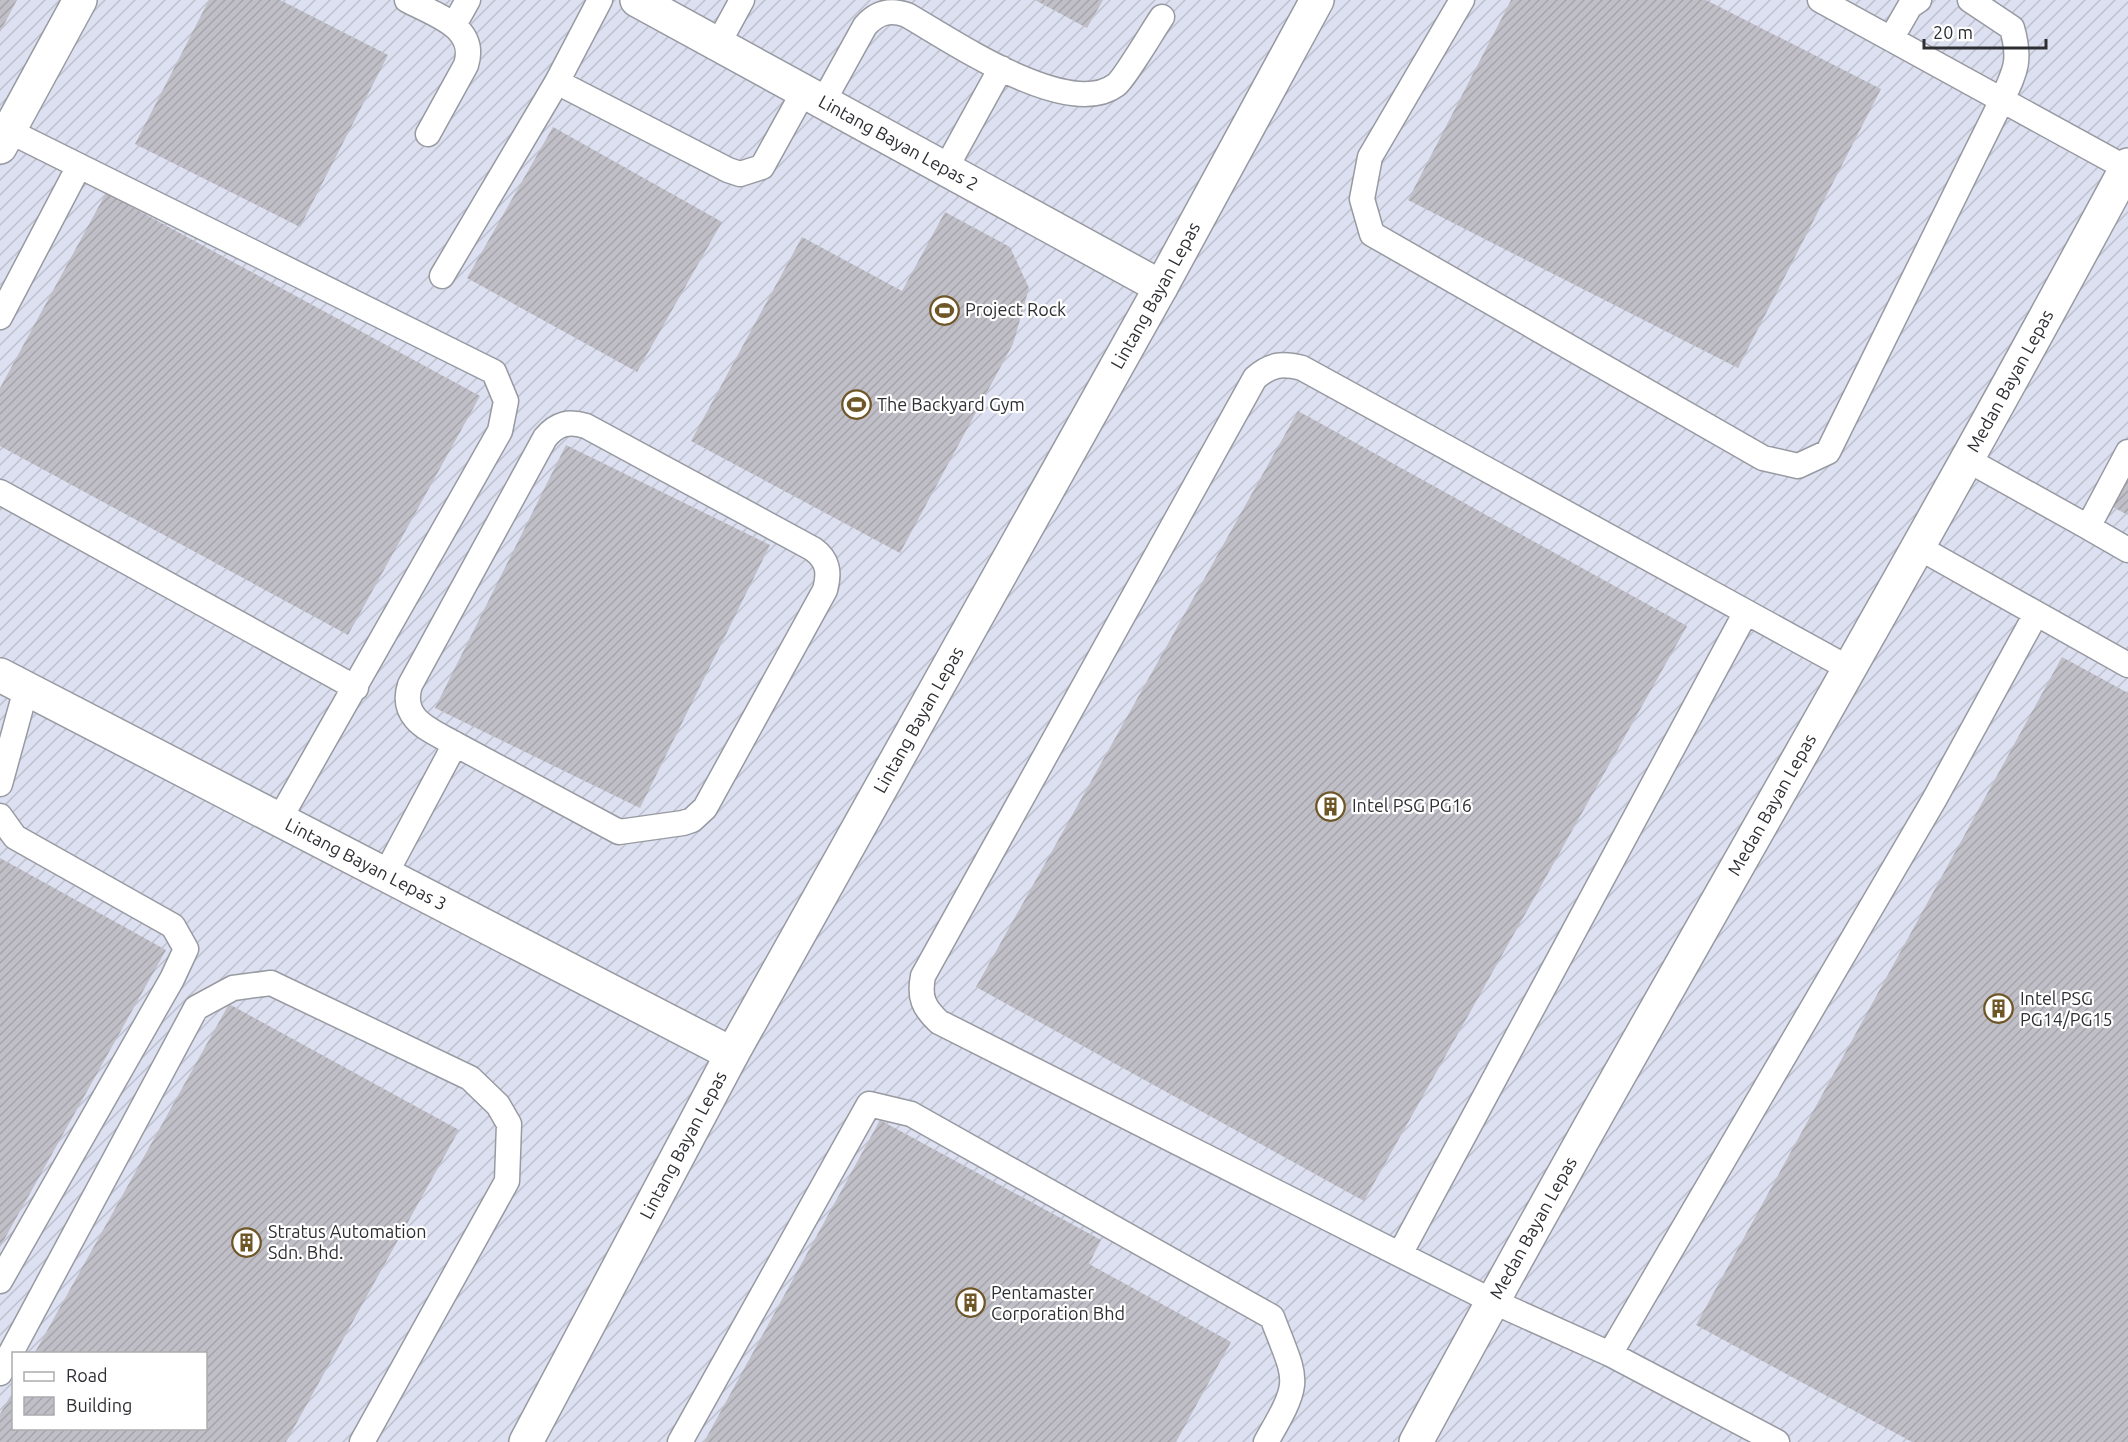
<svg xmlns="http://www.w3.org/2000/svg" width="2128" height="1442" font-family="Ubuntu,sans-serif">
<defs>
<pattern id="industrial-furrows" width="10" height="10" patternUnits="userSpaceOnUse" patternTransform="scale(1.5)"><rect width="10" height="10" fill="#dce0f0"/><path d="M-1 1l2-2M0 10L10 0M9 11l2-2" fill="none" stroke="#bdc0ce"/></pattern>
<pattern id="building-hatch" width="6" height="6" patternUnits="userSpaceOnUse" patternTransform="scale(1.5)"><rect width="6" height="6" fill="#c0bfc7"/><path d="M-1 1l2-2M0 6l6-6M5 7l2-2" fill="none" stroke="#a5a4ab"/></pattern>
</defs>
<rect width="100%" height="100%" fill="#e8eaf3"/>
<path fill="url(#industrial-furrows)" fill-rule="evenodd" d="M0,0H2128V1442H0ZM14,1354H206V1428H14Z"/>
<path fill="url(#building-hatch)" d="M0,0H17L0,32Z
M209,0H280L388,55L300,227L135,144Z
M1035,0H1103L1087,28Z
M1511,0H1706L1881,89L1738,368L1408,200Z
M553,127L722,222L637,372L467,278Z
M106,193L480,396L348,635L0,446V388Z
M945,212L1010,247L1029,288L1013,344L900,553L691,441L802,237L902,291Z
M1298,411L1687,626L1364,1201L976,987Z
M566,445L770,545L640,808L435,708Z
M2128,465V515L2107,504Z
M2062,657L2128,693V1442H1912L1696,1325Z
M0,858L166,950L0,1247Z
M229,1004L459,1130L286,1442H0V1414L14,1390V1428H206V1354H34Z
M880,1120L1101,1240L1089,1264L1231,1342L1176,1442H704Z"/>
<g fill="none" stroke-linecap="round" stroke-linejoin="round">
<defs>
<path id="service" d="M407,0C435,15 478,27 466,65L428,134
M600,0L557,82L728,170L740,174L762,167L804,91
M1462,0L1370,157L1362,199L1372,234L1763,458L1798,466L1828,452L2002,100L1820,0
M1970,0L2012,28C2021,60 2016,70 2002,100L2126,168
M454,25L468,0
M1891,39L1910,6L1919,0
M718,44L742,0
M823,102L865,26C877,12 890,9 907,15C951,40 1068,121 1116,85C1125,78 1153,30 1162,17
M9,131L494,372L506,401L500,431L279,820
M946,168L1001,68
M442,276L557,82
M0,317L79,166
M1966,459L2088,527L2128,452
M0,492L356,688
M2088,527L2128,550
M1918,547L2128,665
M0,784L26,689
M0,816L15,837L173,926L186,949L172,979L0,1281
M385,875L455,744L619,832L683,823L692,820L705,808L825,590C830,572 828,560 813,549L586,426C569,421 557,423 545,438L410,685C399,719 430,730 455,744
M1400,1254L1746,612
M1610,1354L1934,800L2036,614
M0,1373L196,1008L233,988L271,983L470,1078L498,1105L509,1124L507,1181L362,1442
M680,1442L869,1104L911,1114L1272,1317C1297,1383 1303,1378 1266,1442
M1777,1442L1610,1354L1492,1301L939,1022C923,1007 919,997 923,976L1255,378C1271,364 1282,363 1302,368L1850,669"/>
<g id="minor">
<path id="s1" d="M637,0L1161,287"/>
<path d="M0,147L80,0"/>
<path id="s2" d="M0,675L732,1054"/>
<path id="s3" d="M1416,1442C1648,1013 1898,595 2128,165"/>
</g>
<g id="tertiary">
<path id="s4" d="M526,1442L732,1054L1161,287L1317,0"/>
</g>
</defs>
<use href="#service" stroke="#989aa2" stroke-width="27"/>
<use href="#minor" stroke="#989aa2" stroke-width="36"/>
<use href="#tertiary" stroke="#989aa2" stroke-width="36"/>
<use href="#service" stroke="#fff" stroke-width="24"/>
<use href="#minor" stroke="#fff" stroke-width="33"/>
<use href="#tertiary" stroke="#fff" stroke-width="33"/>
</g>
<defs>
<symbol id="stadium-ring" viewBox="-11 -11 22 22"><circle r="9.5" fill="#fff" stroke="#6f5627" stroke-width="1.5"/><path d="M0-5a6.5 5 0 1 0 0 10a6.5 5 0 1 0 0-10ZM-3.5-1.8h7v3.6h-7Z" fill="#6f5627"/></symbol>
<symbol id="building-ring" viewBox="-11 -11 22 22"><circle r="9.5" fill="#fff" stroke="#6f5627" stroke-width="1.5"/><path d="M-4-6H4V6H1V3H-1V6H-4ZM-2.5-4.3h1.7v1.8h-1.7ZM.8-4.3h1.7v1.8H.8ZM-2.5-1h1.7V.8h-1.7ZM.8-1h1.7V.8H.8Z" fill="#6f5627"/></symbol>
</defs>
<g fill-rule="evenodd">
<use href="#stadium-ring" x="928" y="294" width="33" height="33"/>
<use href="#stadium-ring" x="840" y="388" width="33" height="33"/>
<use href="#building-ring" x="1314" y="790" width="33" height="33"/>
<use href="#building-ring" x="1982" y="992" width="33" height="33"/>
<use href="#building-ring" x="230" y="1226" width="33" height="33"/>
<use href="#building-ring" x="954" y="1286" width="33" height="33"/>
</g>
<g text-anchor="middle" stroke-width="4.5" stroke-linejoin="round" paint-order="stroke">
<g font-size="18" fill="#2e2f33" stroke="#fff">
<text dy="6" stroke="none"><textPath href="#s1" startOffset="298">Lintang Bayan Lepas 2</textPath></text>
<text dy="6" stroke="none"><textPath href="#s4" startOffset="1308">Lintang Bayan Lepas</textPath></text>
<text dy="6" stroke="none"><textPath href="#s3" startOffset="1216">Medan Bayan Lepas</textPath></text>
<text dy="6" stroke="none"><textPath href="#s4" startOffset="822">Lintang Bayan Lepas</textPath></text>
<text dy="6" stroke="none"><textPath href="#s3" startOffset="730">Medan Bayan Lepas</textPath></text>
<text dy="6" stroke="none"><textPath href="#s2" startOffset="412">Lintang Bayan Lepas 3</textPath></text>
<text dy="6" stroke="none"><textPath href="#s4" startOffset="336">Lintang Bayan Lepas</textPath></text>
<text dy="6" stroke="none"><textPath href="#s3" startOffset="244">Medan Bayan Lepas</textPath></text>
</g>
<g font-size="18" fill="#2e2f33" stroke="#fff" text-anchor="start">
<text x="965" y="316">Project Rock</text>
<text x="877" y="411">The Backyard Gym</text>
<text x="1352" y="812">Intel PSG PG16</text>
<text x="2020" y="1005">Intel PSG<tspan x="2020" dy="21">PG14/PG15</tspan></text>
<text x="268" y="1238">Stratus Automation<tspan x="268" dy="21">Sdn. Bhd.</tspan></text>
<text x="991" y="1299">Pentamaster<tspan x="991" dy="21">Corporation Bhd</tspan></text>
</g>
</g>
<rect x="12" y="1352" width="195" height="78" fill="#ffffff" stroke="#abacad" stroke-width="1.5"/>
<rect x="24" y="1372" width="30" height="9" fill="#ffffff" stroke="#abacad" stroke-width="1.5"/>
<text x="66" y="1382" font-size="18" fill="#2e2f33">Road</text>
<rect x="24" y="1397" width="30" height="18" fill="url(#building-hatch)" stroke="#abacad" stroke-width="1.5"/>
<text x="66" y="1412" font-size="18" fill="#2e2f33">Building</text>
<path d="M1924 39v9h122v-9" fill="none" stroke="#2e2f33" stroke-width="3"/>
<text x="1933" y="39" font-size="18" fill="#2e2f33" stroke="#ffffff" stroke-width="4.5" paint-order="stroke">20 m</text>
</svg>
